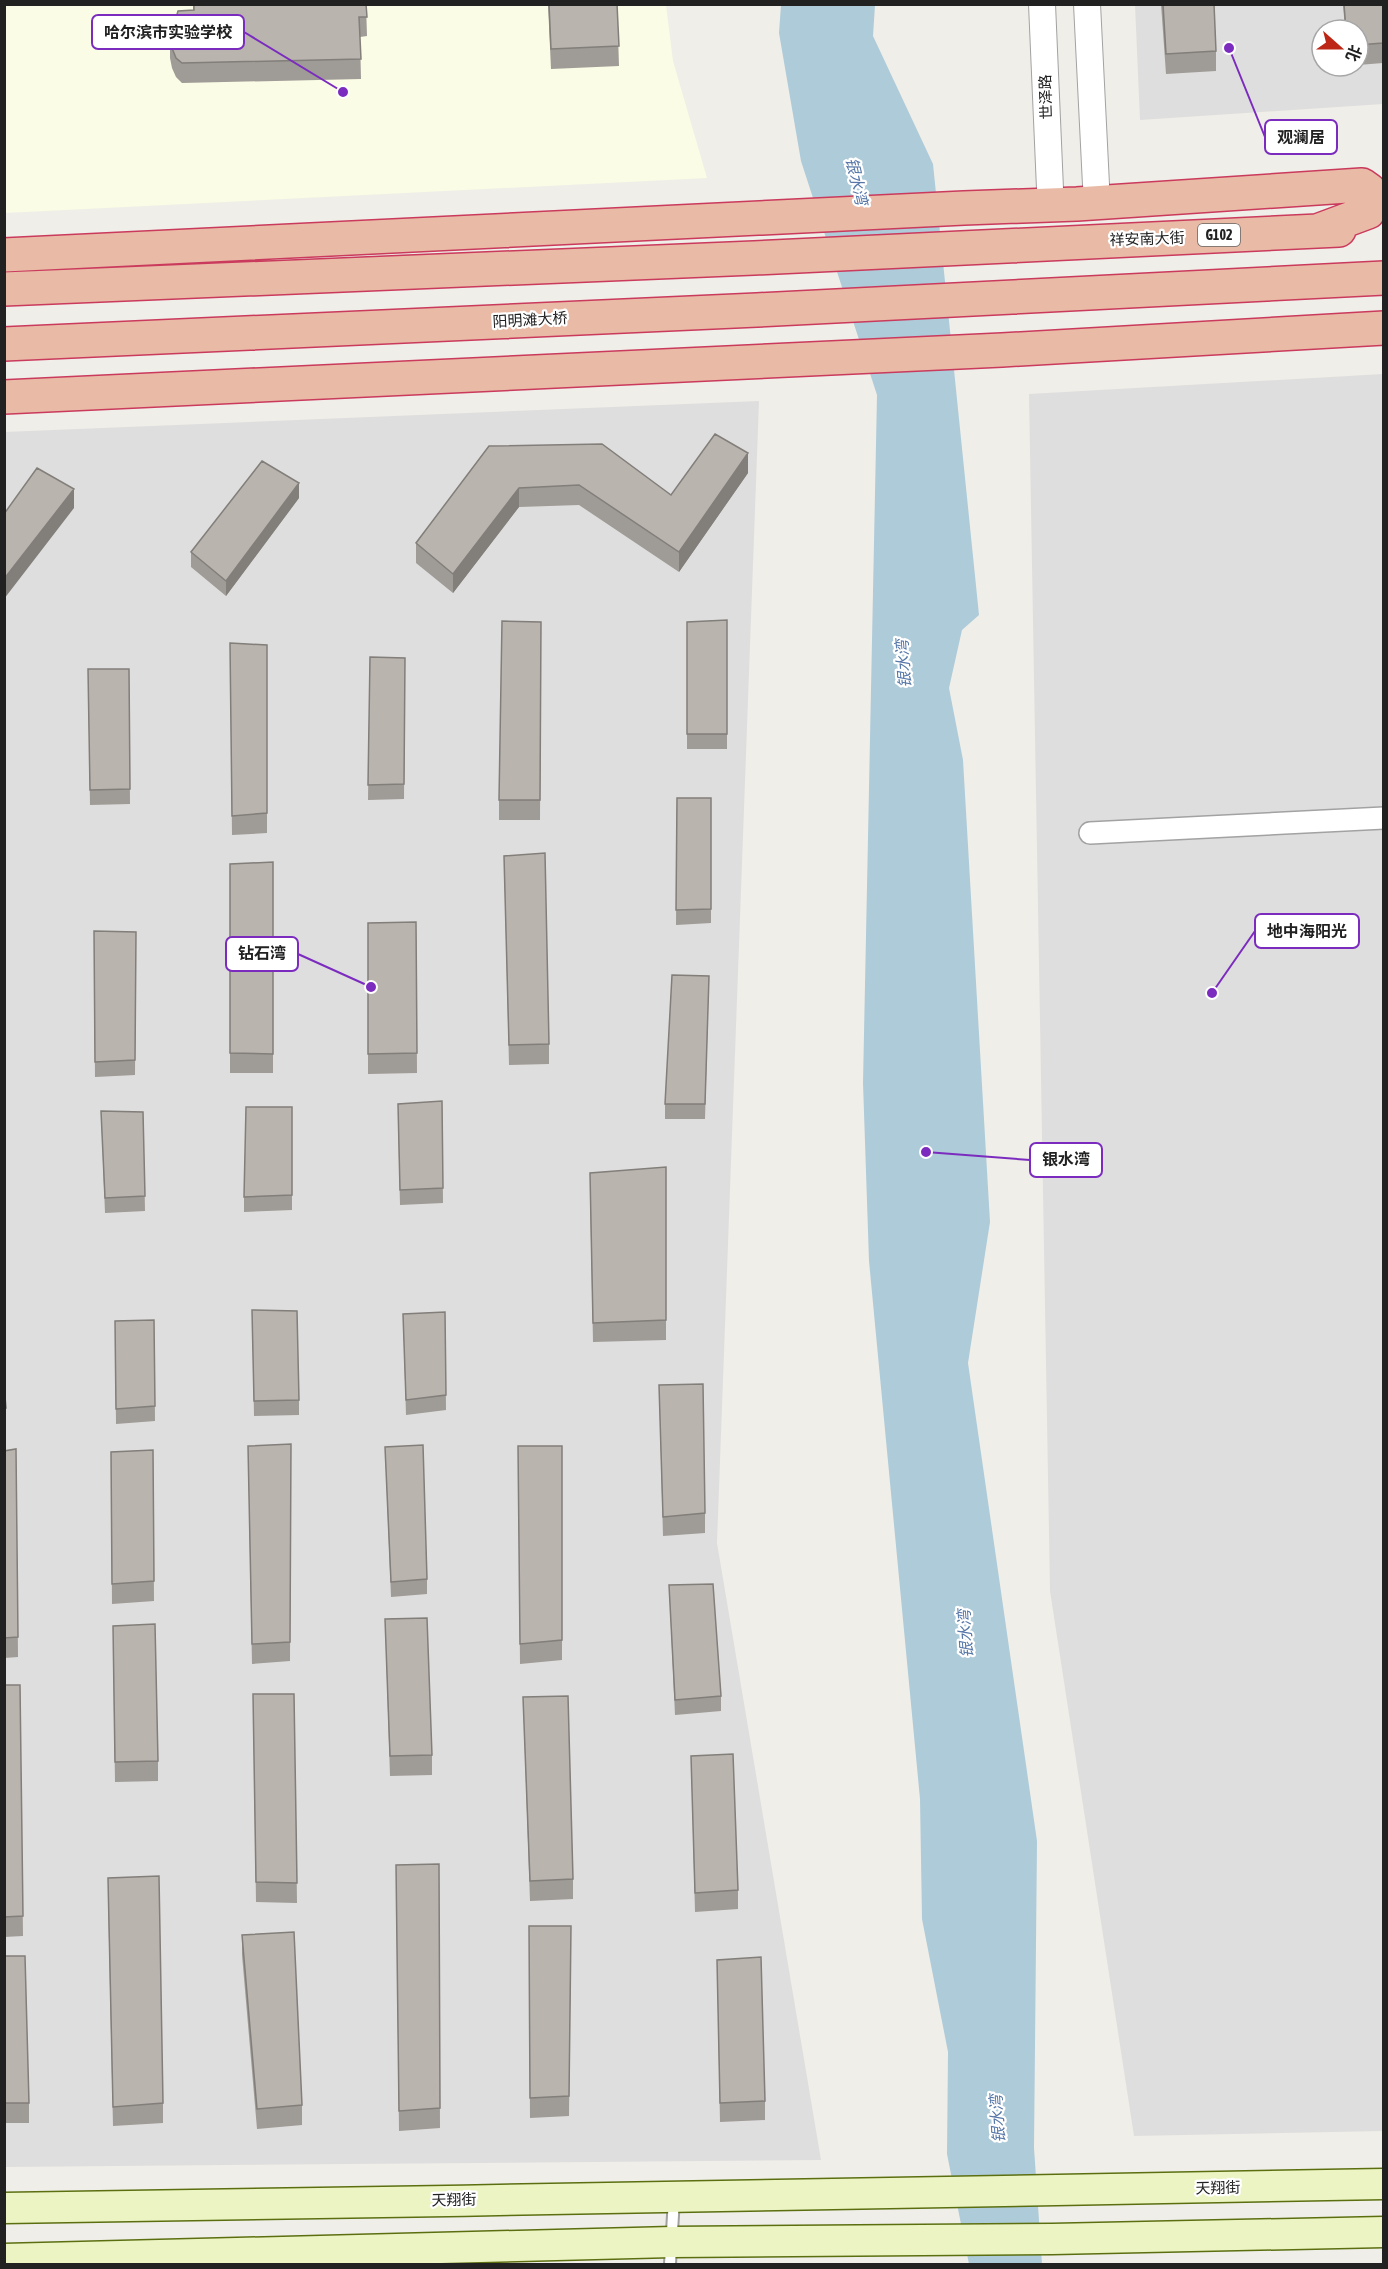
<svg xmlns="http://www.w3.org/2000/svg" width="1388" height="2269" font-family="'Asap Condensed','Noto Sans SC',sans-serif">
<rect width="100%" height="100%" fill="#f0eee8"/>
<path fill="#dfdede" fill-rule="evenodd" d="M1135,5H1383V104L1140,120ZM1322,30H1358V66H1322Z
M1383,374V2131L1134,2136L1050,1591L1029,394Z
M759,401L717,1543L821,2160L5,2167L4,432Z"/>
<path fill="#fafce5" d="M5,5H666L673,61L707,178L5,213Z"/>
<path fill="#aecbd9" d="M781,5H875L873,36L933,164L979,615L962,630L949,688L963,760L990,1222L968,1363L1037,1841L1034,2148L1042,2264H969L947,2154L948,2052L922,1919L920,1799L869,1261L863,1083L877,395L801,161L779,33Z"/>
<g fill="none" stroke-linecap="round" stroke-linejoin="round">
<defs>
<path id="service" d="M670,2264L674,2199"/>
<path id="minor" d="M1090,833L1384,818"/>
<path id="tertiary" d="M1042,4L1050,189
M1087,4L1096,185"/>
<path id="secondary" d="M4,2208C464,2200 924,2195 1384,2184
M4,2259L672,2242L1052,2239L1384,2232"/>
<path id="trunk" d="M4,255L964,208L1077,204L1362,185L1369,190L1372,201L1368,212L1317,231
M4,289L754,258L1339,230
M4,344L757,310L1384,278
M4,397L1002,350L1384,328"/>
</defs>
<use href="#service" stroke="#a2a2a2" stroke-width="14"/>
<use href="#minor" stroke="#a2a2a2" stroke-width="24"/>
<use href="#tertiary" stroke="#a2a2a2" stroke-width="28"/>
<use href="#secondary" stroke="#5b6f11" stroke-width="33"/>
<use href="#trunk" stroke="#ca3a5d" stroke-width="36"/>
<use href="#service" stroke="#fff" stroke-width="10"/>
<use href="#minor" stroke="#fff" stroke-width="21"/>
<use href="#tertiary" stroke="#fff" stroke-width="26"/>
<use href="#secondary" stroke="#ecf4c3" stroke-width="30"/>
<use href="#trunk" stroke="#e9baa5" stroke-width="33"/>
</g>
<path fill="#9f9b96" d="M193,4H366L367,36L360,37L361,79L182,83L176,77L172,68L170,58V38L193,10Z
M548,4H617L619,66L551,69Z
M1161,4H1214L1216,51V71L1166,74Z
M1343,4H1383V63L1358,65V30H1345Z
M489,446L671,495L748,473L679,572L579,505L519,507L453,593L416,563V543Z
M299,498L226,596L191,567V552Z
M727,620V749H687V622Z
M541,622L540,820H499V800Z
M230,643L267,645V833L232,835Z
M370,657L405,658L404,799L368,800Z
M88,669H129L130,804L90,805Z
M677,798H711V923L676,925Z
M504,856L549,1044V1064L509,1065Z
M273,862V1073H230V864Z
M416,922L417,1073L368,1074V1054Z
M94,931L136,932L135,1075L95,1077Z
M709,976L705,1119H665V1104Z
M442,1101L443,1203L400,1205L398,1119Z
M292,1107V1210L244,1212V1197Z
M101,1111L143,1112L145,1211L105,1213Z
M666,1167V1340L593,1342L590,1193Z
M252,1310L299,1400V1415L254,1416Z
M445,1312L446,1410L406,1415L403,1314Z
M154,1320L155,1421L116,1424L115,1321Z
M4,1385L6,1408V1423H4Z
M659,1385L705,1513V1533L663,1536Z
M291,1444L290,1661L252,1664L248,1446Z
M518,1446H562V1660L520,1664Z
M385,1447L427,1579V1594L391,1597Z
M16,1449L18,1657L4,1658V1451Z
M153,1450L154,1601L112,1604L111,1452Z
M669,1585L721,1696V1711L675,1715Z
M385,1619L432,1755V1775L390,1776Z
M113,1645L158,1761V1781L115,1782Z
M4,1685H20L23,1936L4,1937Z
M253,1694H294L297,1903L256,1902Z
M523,1697L573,1879V1899L530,1901Z
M691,1756L738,1890V1909L695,1912Z
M439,1864L440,2128L399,2131L396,1865Z
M108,1897L163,2103V2123L113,2126Z
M529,1926H571L569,2116L530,2118Z
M242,1935L302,2105V2125L257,2129L242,1955Z
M4,1956L29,2103V2123H4Z
M717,1960L765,2101V2120L720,2122Z"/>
<path fill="#827e7a" d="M748,453V473L679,572V552Z
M299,483V498L226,596V581Z
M519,488V507L453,593V574Z
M74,489V508L4,599V579Z"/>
<path fill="#b9b4ae" stroke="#827e7a" stroke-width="1.5" d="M194,4H366L367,17H359L361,59L182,63L176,58L172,48L170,38L178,11L194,10Z
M549,4H617L619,46L551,49Z
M1163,4H1214L1216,51L1166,54Z
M1344,4H1383V43L1358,45V30H1346Z
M715,434L748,453L679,552L579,485L519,488L453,574L416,543L489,446L602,444L671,495Z
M262,461L299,483L226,581L191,552Z
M37,468L74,489L4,579V514Z
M727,620V734H687V622Z
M502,621L541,622L540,800H499Z
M230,643L267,645V813L232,816Z
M370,657L405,658L404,784L368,785Z
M88,669H129L130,789L90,790Z
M677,798H711V909L676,910Z
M545,853L549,1044L509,1045L504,856Z
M273,862V1054L230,1053V864Z
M416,922L417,1053L368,1054V923Z
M94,931L136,932L135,1060L95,1062Z
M672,975L709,976L705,1104H665Z
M442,1101L443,1188L400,1190L398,1104Z
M246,1107H292V1195L244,1197Z
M101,1111L143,1112L145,1196L105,1198Z
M666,1167V1320L593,1323L590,1173Z
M252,1310L297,1311L299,1400L254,1401Z
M445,1312L446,1395L406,1400L403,1314Z
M154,1320L155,1406L116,1409L115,1321Z
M703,1384L705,1513L663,1517L659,1385Z
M4,1385L6,1408H4Z
M291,1444L290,1642L252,1644L248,1446Z
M423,1445L427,1579L391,1582L385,1447Z
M518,1446H562V1640L520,1644Z
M16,1449L18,1637L4,1638V1451Z
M153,1450L154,1581L112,1584L111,1452Z
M713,1584L721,1696L675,1700L669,1585Z
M427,1618L432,1755L390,1756L385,1619Z
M155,1624L158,1761L115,1762L113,1626Z
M4,1685H20L23,1916L4,1917Z
M253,1694H294L297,1883L256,1882Z
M568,1696L573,1879L530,1881L523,1697Z
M733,1754L738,1890L695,1893L691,1756Z
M439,1864L440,2108L399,2111L396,1865Z
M159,1876L163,2103L113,2107L108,1878Z
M529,1926H571L569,2096L530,2098Z
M294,1932L302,2105L257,2109L242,1935Z
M4,1956H25L29,2103H4Z
M761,1957L765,2101L720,2103L717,1960Z"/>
<g text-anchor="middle" stroke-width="4.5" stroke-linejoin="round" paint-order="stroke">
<rect fill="#fff" stroke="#646464" stroke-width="1.5" x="1198" y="224" width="42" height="22" rx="4.5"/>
<g font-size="14" font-weight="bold" fill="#212121">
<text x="1219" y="240">G102</text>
</g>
<g font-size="15" fill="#212121" stroke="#fff">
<text transform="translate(1046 97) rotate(-92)" y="5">世泽路</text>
<text transform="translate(1147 239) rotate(-2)" y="5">祥安南大街</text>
<text transform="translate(530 320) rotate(-3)" y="5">阳明滩大桥</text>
<text transform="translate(1218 2188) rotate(-1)" y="5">天翔街</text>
<text transform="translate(454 2200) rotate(-1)" y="5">天翔街</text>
</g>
<g font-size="16" font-style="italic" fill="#5677a8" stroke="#fff">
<text transform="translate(857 181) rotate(77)" y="6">银水湾</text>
<text transform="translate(903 664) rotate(-94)" y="6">银水湾</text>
<text transform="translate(965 1634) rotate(-94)" y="6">银水湾</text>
<text transform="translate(997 2119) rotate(-94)" y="6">银水湾</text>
</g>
</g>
<path fill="none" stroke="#7b2cbf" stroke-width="2" d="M343 92L244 32M1229 48L1265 137M1212 993L1255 931M371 987L298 954M926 1152L1030 1160"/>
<g fill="#7b2cbf" stroke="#fff" stroke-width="2">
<circle cx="343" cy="92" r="6"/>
<circle cx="1229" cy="48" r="6"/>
<circle cx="1212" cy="993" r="6"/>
<circle cx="371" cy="987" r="6"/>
<circle cx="926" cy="1152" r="6"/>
</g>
<g fill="#fff" stroke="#7b2cbf" stroke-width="2">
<rect x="92" y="15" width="152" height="34" rx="6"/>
<rect x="1265" y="120" width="72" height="34" rx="6"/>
<rect x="1255" y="914" width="104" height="34" rx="6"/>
<rect x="226" y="937" width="72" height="34" rx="6"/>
<rect x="1030" y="1143" width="72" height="34" rx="6"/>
</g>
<g font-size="16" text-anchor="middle" font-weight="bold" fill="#212121">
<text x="168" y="38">哈尔滨市实验学校</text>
<text x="1301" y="143">观澜居</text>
<text x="1307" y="937">地中海阳光</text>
<text x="262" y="959">钻石湾</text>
<text x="1066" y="1165">银水湾</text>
</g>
<rect width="1388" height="2269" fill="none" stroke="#212121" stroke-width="12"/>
<g transform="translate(1340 48) rotate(111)"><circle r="28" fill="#ffffff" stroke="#a6a6a6" stroke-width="1.5"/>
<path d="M0-4.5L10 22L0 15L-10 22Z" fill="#bd2615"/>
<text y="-9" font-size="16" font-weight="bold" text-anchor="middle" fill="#212121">北</text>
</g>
</svg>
